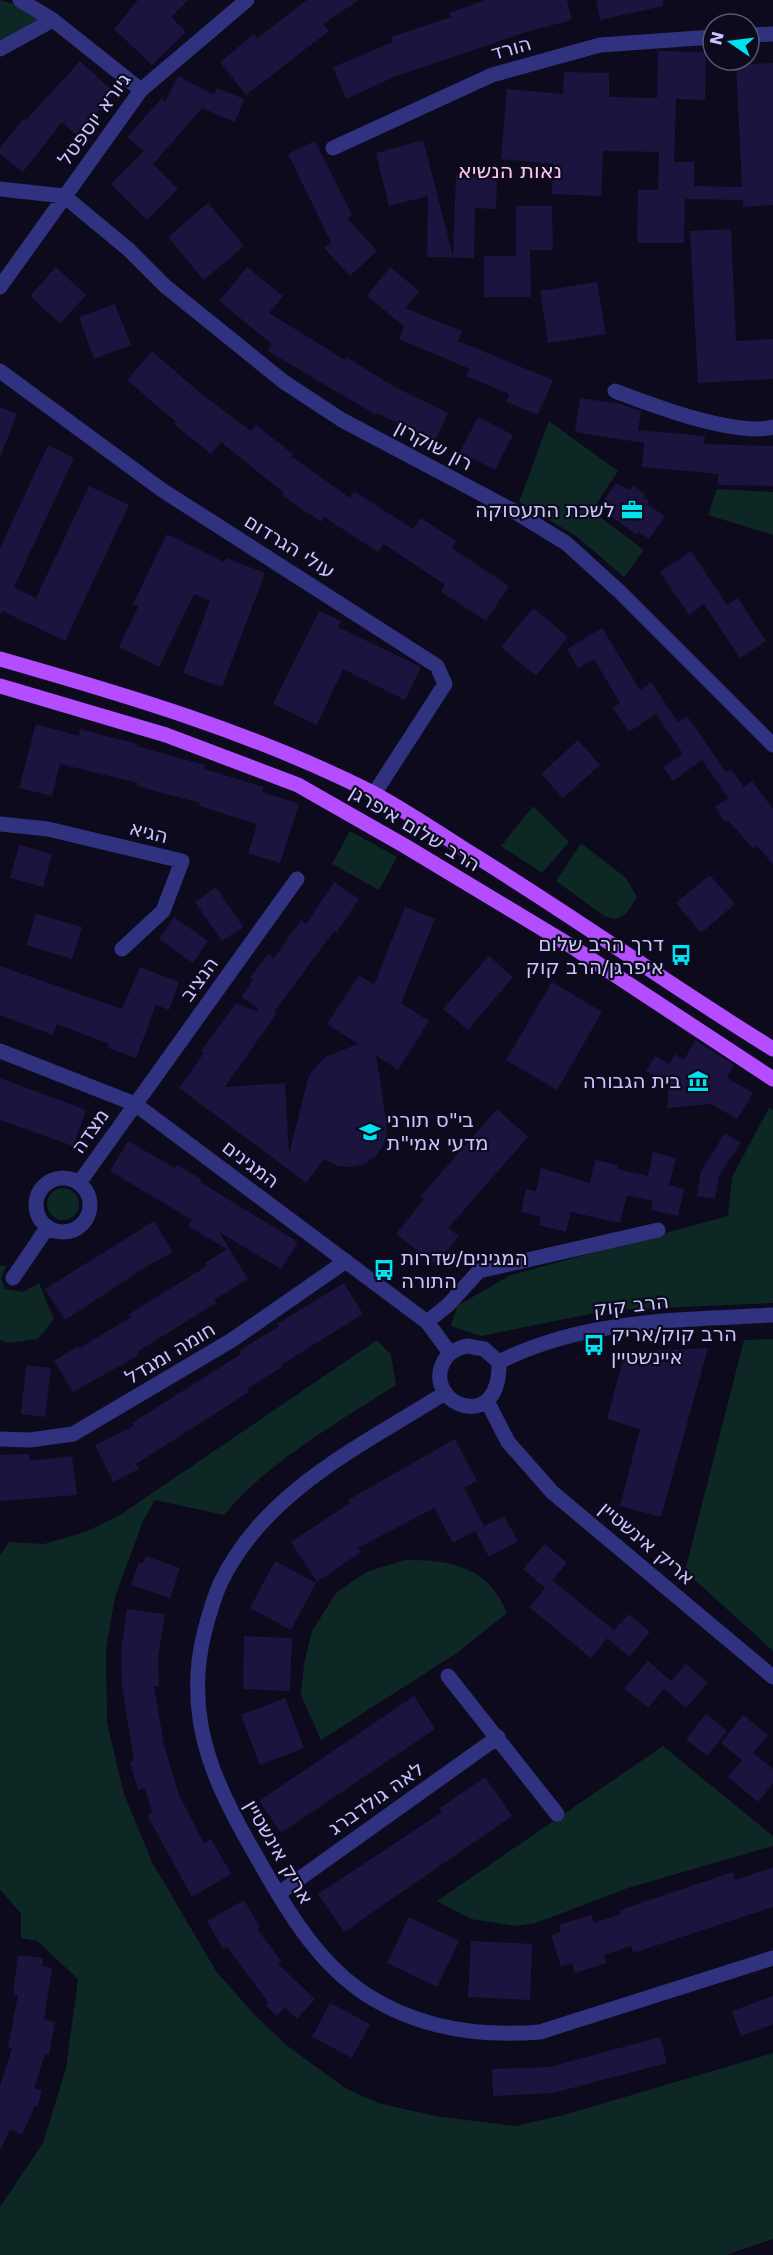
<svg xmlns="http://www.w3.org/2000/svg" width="773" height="2255" font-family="'DejaVu Sans',Heebo,sans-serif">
<rect width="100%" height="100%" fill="#0c0a1c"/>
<path fill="#0c2724" d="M0,0L26,8L42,19L0,42Z
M549,421L618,471L592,511L644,550L624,577L576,536L519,502Z
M717,489L773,492V535L708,515Z
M533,806L569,842L542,873L501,846Z
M350,831L397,857L379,890L332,864Z
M581,843L626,878L637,897L626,914L615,919L604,916L556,881Z
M769,1108L773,1110V1303L610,1310L481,1336L451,1326L457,1306L511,1275L728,1216L732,1177Z
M47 1204a16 16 0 1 1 32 0a16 16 0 1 1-32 0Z
M0,1266H6L1,1278L5,1289L23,1292L39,1283L54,1319L38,1339L8,1343L0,1340Z
M773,1339V1651L685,1571L744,1340Z
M377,1340L391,1355L396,1385C336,1424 270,1460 224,1515L155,1500L143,1521L115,1597L106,1649L107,1723L124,1794L152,1862L216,1971L252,2012L285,2044L345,2088L378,2103L435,2116L515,2126L564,2115L773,2053V2239L726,2255H0V2207L43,2143L66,2068L78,1979L37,1941L21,1938V1914L0,1889V1556L9,1542L44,1544L85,1532L120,1515Z
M405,1560C452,1560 488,1566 507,1613L457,1653L321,1740L301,1695L304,1663L312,1631L336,1593L366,1572Z
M663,1746L773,1836V1846L628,1888L536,1923L515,1926L471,1919L437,1901Z"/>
<path fill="#1b143f" d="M138,0H188L171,17L186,32L152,65L114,29Z
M307,0H359L323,24L329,31L246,95L220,62L254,34L257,38Z
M485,0H567L572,20L526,32L394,77L346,99L333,67L393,42L391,37L451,17L449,13Z
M596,0H663V6L600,20Z
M658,51L706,52L705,100L676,99L674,162H694V186L742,187L736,65L773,63V205L743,207V200L685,199L684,243H637L638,190H658L659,152L603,151L601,196L552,194L553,164L501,159L507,89L563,94L564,72L609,73V97L657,98Z
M80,61L115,93L76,135L62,122L23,172L0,154V148L24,118L26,120Z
M178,76L214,95L217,88L244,99L235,122L202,108L153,164L178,189L147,220L111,184L144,151L127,137L162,98L165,102Z
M423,140L453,256L456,176L497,177L496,209L475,208L474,258L427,257L428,196L389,206L376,153Z
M315,141L352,215L347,218L377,251L350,276L324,248L331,242L288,154Z
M208,203L244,246L204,280L168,237Z
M516,206H552L553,250H530L531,297H484V256H516Z
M731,229L736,341L773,339V379L698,383L690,231Z
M56,267L86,295L60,324L30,296Z
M247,267L283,296L269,313L345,360L346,357L393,386L448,413L435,441L377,413L376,415L268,351L272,344L219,301Z
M390,267L419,291L405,308L462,331L458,341L553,380L538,415L506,402L509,394L466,376L470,369L399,339L404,326L367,296Z
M597,282L606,334L548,343L540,291Z
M115,304L131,345L94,359L79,317Z
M152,351L199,392L251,431L256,425L293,454L291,456L350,498L354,491L413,529L421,518L456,541L452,548L509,586L486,621L441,592L445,585L384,544L378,552L324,517L321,522L283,496L284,493L221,442L211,454L174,424L176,422L127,380Z
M580,398L621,404L641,411L638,430L705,436L704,444L773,446V486L718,485V474L642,467L644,443L575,432Z
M0,407L17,414L1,455H0Z
M478,417L513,435L495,470L460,452Z
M48,445L74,458L14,587L36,598L89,486L129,505L65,641L2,611L0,615V548Z
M616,483L630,490L633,485L645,494L643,497L649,501L647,504L665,516L649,539L639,532L637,535L610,516L616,509L604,500Z
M167,534L224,562L226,558L265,573L222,687L183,673L210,601L194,594L159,667L119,647L138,607L133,604Z
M691,551L727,605L738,598L766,641L740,658L704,604L689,615L660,572Z
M533,608L568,637L536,676L501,647Z
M319,611L341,621L338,627L421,667L405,700L343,669L317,725L273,704Z
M602,628L640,690L651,682L678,722L687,716L726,772L731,769L744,787L752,781L773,809V864L757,846L753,849L728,820L725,822L715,807L728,798L702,760L673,781L663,767L683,754L656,714L629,732L613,708L620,703L594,659L578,668L567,649Z
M36,724L79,736L80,729L137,744L136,746L205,765L204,769L264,787L262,792L299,804L280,863L248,853L257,824L199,806L200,803L137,786L138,783L60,764L52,796L19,788Z
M578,740L600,765L563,798L541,774Z
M19,845L52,854L43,887L10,878Z
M710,875L735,904L701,933L676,903Z
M334,882L359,899L337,932L334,931L274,1012L276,1014L225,1087L285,1083L289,1155L309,1075L325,1057L358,1044L327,1024L359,975L374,985L405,907L435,919L401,1003L429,1021L398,1070L376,1055L386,1119L387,1133L383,1146L375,1157L364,1164L350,1167L337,1166L324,1159L306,1183L179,1088L204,1053L201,1051L236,1003L256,1011L258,1008L241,997L253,980L250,978L268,954L274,958L301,920L306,924Z
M216,887L243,927L222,941L195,902Z
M36,914L82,927L72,959L26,945Z
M174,917L208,941L193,963L159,939Z
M489,956L513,977L468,1030L443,1009Z
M0,966L122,1009L140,967L179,982L169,1010L156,1005L136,1058L108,1048L109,1044L57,1024L53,1035L0,1015Z
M552,982L602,1012L557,1090L506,1060Z
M695,1040L734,1065L727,1078L753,1093L737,1119L711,1104L667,1108L669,1084L646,1071L655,1056L669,1064L675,1054L684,1060Z
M0,1078L86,1110L73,1146L0,1120Z
M497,1109L528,1137L448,1228L459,1236L436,1265L396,1234L424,1199L421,1196Z
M725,1133L741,1143L719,1176L715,1199L697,1196L701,1171Z
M128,1141L175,1168L177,1165L201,1179L200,1182L298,1242L281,1269L219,1232L248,1279L214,1300L216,1303L137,1352L139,1355L73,1392L54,1361L78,1346L80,1348L131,1317L129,1314L207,1266L205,1263L227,1249L188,1226L192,1220L110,1171Z
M653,1152L676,1158L669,1185L684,1189L678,1216L651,1210L653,1201L627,1195L620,1223L571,1212L566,1232L539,1225L541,1217L521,1212L526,1189L536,1191L541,1168L590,1183L595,1160L618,1165L617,1169L648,1176Z
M154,1221L173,1252L149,1265L65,1320L45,1289Z
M344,1283L363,1314L281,1365L282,1367L247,1389L249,1392L136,1464L139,1469L113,1482L95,1445L134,1426L132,1423L241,1354L239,1351L279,1326L277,1324Z
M708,1348L661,1517L620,1506L640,1429L607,1419L625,1352Z
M26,1365L51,1368L45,1417L21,1414Z
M455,1439L477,1481L464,1488L484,1526L453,1543L434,1508L358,1548L361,1552L317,1582L291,1542L350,1503L348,1500Z
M29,1454V1461L72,1456L77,1495L0,1501V1455Z
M504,1516L518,1541L489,1557L475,1531Z
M545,1544L567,1563L545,1588L523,1569Z
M146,1556L180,1568L170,1598L131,1585L139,1562L143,1563Z
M275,1561L316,1583L291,1630L250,1608Z
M552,1580L614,1630L591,1658L529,1607Z
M127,1609L165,1614L158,1658L159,1686H154L164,1745L179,1795L204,1843L211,1839L231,1874L192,1897L147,1815L152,1813L145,1788L138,1790L130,1762L134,1760L122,1686L121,1651Z
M629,1614L650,1632L629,1657L607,1638Z
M244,1636L292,1638L290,1691L243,1689Z
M648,1661L671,1681L648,1708L624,1688Z
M686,1664L708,1683L686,1708L664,1689Z
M414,1696L435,1729L281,1833L259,1801Z
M285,1698L304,1748L260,1765L241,1715Z
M706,1714L727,1731L707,1756L686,1739Z
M743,1715L768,1735L753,1753L773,1769V1783L758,1802L728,1777L742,1760L721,1743Z
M485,1777L512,1816L344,1932L318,1894L442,1812L440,1808Z
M773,1867V1907L633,1953L631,1946L604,1955L606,1963L575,1973L572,1963L561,1967L551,1935L561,1932L559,1925L591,1915L594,1923L621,1914L620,1910L733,1872L735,1880Z
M244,1900L260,1927L257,1929L282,1962L278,1964L315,1999L297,2019L285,2007L277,2016L265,2005L268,2002L227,1947L223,1949L207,1921Z
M409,1917L459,1941L437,1987L387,1963Z
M471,1941L532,1944L530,2000L468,1997Z
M18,1955L43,1958L42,1966L52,1968L44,2020L55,2022L49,2055L45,2054L34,2088L42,2090L38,2106H35L22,2135L10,2129L0,2151V2086L12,2048L8,2047L18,1995H13Z
M773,1996V2024L741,2036L732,2011Z
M330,2003L370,2024L352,2058L312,2037Z
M660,2037L667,2063L553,2093L493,2096L492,2069L549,2067Z"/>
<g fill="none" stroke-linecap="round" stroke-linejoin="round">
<path stroke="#30317f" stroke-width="15" d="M20,0L53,20L141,90
M749,35L773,34
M0,49L53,20
M333,148L492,75L600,45L713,37
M0,189L64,196
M64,196L128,249L165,286L284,382L342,420L512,510L566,543L620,592L773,745
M0,287L141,90L247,0
M0,371L162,490L437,666L445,684L374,794
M615,391C652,405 735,437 773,427
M0,824L48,829L182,861L163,911L122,949
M0,1051L135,1104L427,1322L450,1353
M36 1205a27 27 0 1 1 54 0a27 27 0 1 1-54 0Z
M79,1183L297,879
M13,1278L47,1228
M427,1322L448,1305L479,1271L658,1230
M467,1346L484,1349L499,1362C501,1435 426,1405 442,1365C447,1353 455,1349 467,1346Z
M499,1362C583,1319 680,1320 773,1315
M445,1393C361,1446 264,1491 220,1584C213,1600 208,1618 204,1634C181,1728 222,1797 267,1875C293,1920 322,1966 367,1995C420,2029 479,2037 540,2032L773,1958
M487,1401L508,1442L552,1492L773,1677
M0,1439L30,1440L73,1434L232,1340L346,1261
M448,1676L557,1814
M278,1894L498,1737"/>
<path stroke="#b44cff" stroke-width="15" d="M0,659C126,695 254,733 371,792C403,809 434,830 464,849C569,913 669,985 773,1049
M0,686L166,735L298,785L405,846L571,946L773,1079"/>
</g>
<defs>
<symbol id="office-bare" viewBox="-9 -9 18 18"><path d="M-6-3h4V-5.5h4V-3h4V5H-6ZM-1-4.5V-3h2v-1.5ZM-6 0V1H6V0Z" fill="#00e2f0" stroke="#0c0a1c" stroke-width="2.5" paint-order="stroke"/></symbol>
<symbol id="bus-bare" viewBox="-9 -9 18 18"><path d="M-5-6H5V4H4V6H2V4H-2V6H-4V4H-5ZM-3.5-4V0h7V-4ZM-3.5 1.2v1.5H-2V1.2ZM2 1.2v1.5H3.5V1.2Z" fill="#00e2f0" stroke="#0c0a1c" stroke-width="2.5" paint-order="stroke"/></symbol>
<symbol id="museum-bare" viewBox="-9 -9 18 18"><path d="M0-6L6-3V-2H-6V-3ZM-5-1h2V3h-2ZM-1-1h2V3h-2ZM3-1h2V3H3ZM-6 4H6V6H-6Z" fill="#00e2f0" stroke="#0c0a1c" stroke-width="2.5" paint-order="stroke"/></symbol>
<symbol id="school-bare" viewBox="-9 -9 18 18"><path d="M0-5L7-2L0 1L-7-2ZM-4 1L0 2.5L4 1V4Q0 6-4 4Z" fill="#00e2f0" stroke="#0c0a1c" stroke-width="2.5" paint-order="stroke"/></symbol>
</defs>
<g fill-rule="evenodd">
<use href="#office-bare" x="617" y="495" width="30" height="30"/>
<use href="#bus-bare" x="666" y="940" width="30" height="30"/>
<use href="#museum-bare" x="683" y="1066" width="30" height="30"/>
<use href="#school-bare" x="355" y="1117" width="30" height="30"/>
<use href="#bus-bare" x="369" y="1255" width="30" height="30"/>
<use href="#bus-bare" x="579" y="1330" width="30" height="30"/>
</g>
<g text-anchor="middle" stroke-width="4.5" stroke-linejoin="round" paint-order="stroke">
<g font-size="20" fill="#c9c5ff" stroke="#0c0a1c">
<text transform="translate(511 48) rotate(-16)" y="7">הורד</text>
<text transform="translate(94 119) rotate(-54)" y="7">גיורא יוספטל</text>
<text transform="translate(434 445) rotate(28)" y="7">רון שוקרון</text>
<text transform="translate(290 546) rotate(32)" y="7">עולי הגרדום</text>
<text transform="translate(415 828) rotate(31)" y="7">הרב שלום איפרגן</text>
<text transform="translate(149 832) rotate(14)" y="7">הגיא</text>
<text transform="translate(199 979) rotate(-54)" y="7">הנציב</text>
<text transform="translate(90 1131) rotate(-55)" y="7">מצדה</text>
<text transform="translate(251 1164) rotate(37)" y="7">המגינים</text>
<text transform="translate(631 1305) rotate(-6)" y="7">הרב קוק</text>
<text transform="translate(170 1353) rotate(-31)" y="7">חומה ומגדל</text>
<text transform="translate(647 1543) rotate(40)" y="7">אריק אינשטיין</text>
<text transform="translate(376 1798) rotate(-35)" y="7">לאה גולדברג</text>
<text transform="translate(279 1852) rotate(60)" y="7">אריק אינשטיין</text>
</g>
<g font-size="20" fill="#c9c5ff" stroke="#0c0a1c" text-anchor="end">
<text x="615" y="517">לשכת התעסוקה</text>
<text x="664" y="951">דרך הרב שלום<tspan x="664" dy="23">איפרגן/הרב קוק</tspan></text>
<text x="681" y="1088">בית הגבורה</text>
<text x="387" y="1127" text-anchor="start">בי"ס תורני<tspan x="387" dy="23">מדעי אמי"ת</tspan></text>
<text x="401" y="1265" text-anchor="start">המגינים/שדרות<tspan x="401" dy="23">התורה</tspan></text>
<text x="611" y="1341" text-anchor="start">הרב קוק/אריק<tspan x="611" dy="23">איינשטיין</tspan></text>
</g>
<g font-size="21" fill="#ffc7ed" stroke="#0c0a1c">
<text x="510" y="178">נאות הנשיא</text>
</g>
</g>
<g transform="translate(731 42) rotate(284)"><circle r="28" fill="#0c0a1c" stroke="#585577" stroke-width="1.5"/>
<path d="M0-4.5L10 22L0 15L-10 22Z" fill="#00e2f0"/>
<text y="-9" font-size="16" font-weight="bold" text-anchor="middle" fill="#c9c5ff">N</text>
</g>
</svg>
